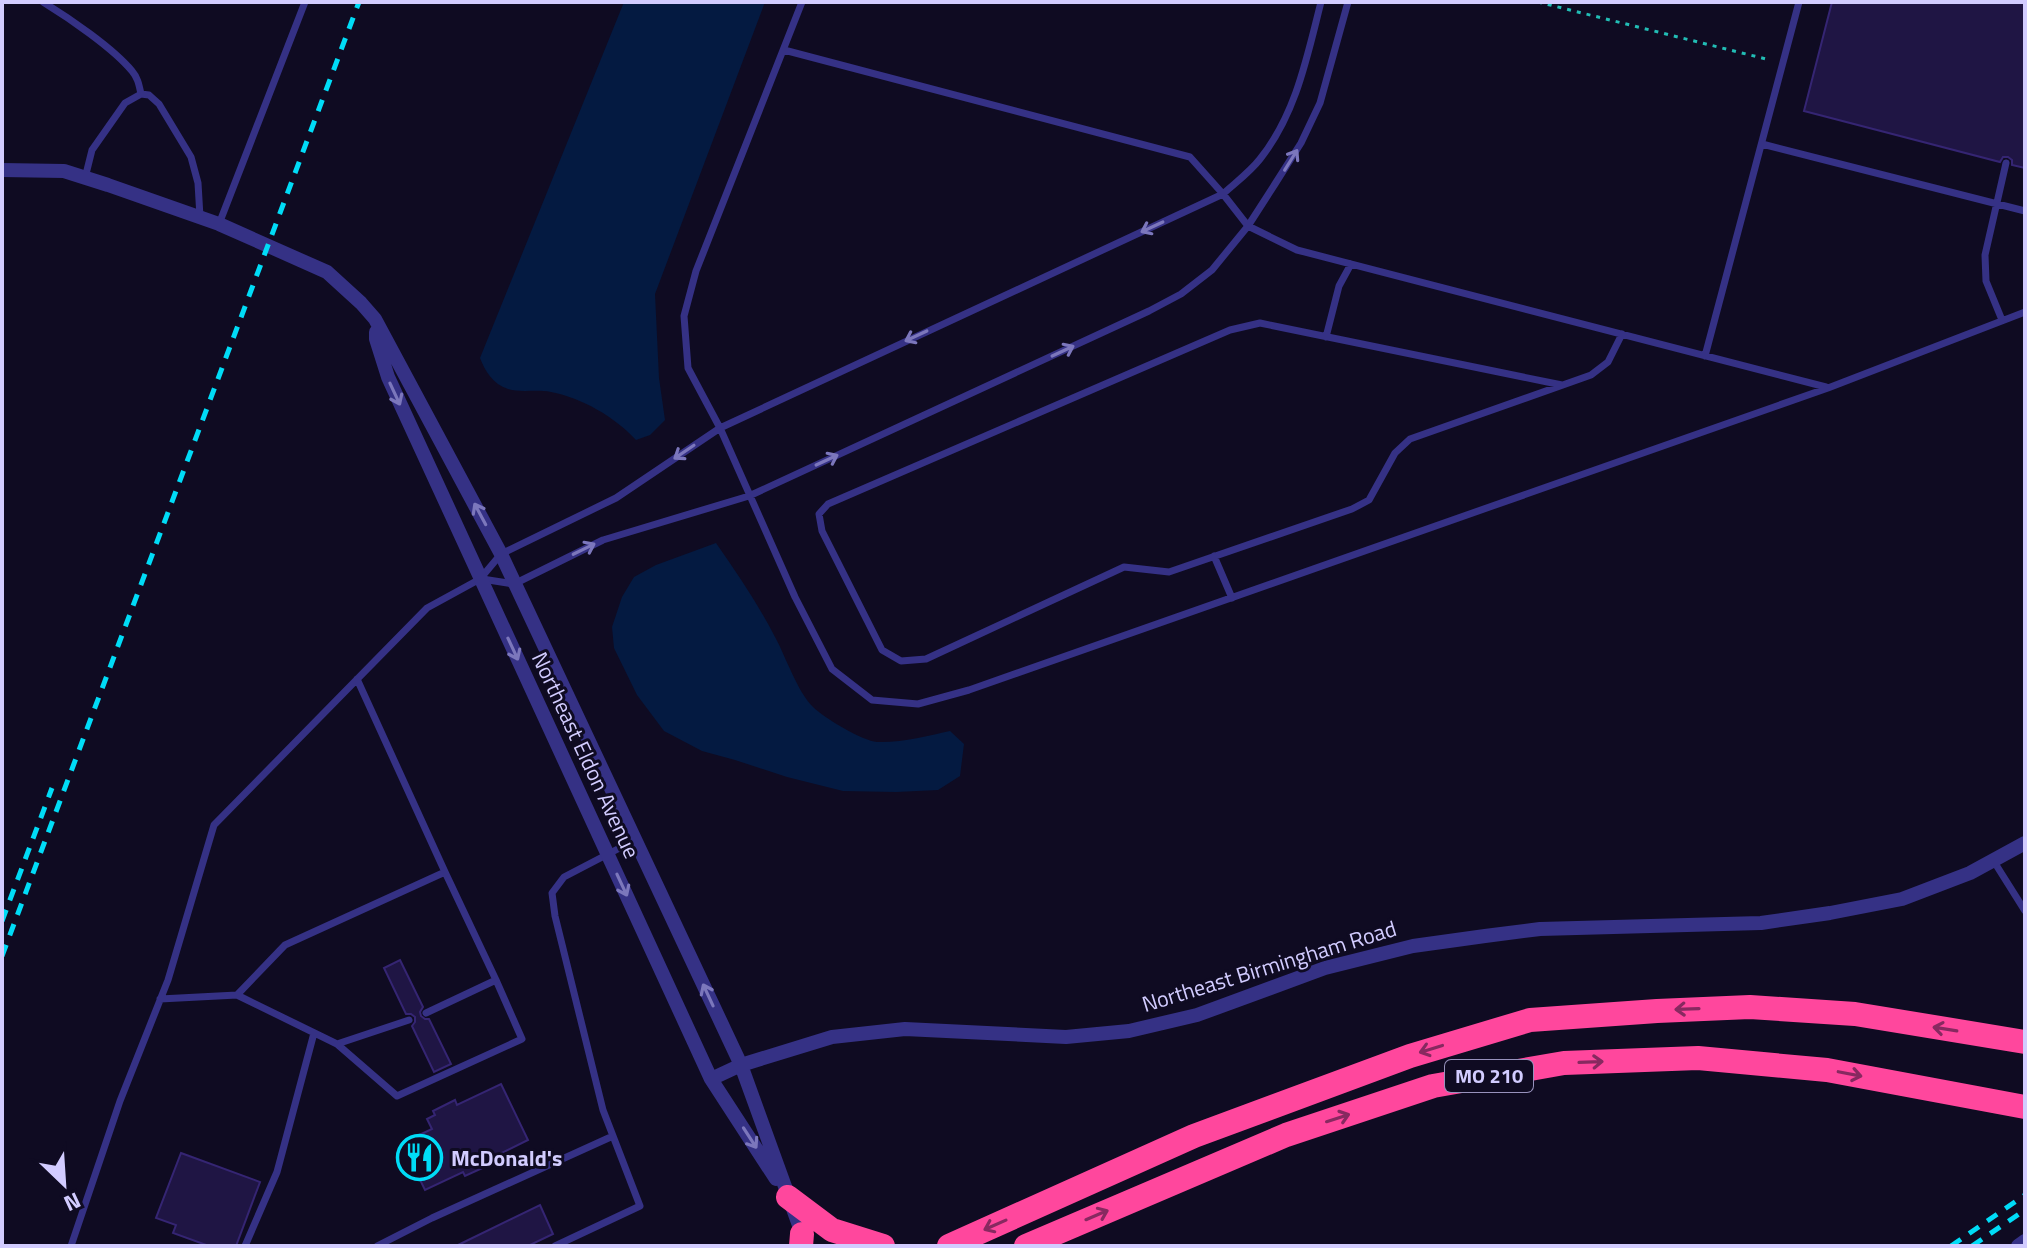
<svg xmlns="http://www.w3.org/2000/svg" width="2027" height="1248" font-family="'Titillium Web',sans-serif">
<rect width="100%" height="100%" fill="#0f0b22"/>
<path fill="#041a41" d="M624,2H765L655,294L659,378L665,420L650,435L636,440C615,417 582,398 551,392C537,389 521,393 508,389C493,384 485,371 480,358Z
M716,543C737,573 758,604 775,637C786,657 797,691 813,707C824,718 863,741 877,742C902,743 927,736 950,731L964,744L960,776L938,790L896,792L843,791L787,777L735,760L702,751L664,731L637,695L614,648L612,627L622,597L634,577L656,565Z"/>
<path fill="#1f1544" stroke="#352573" stroke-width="2" d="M1832,2H2025V168L2012,165V160L2008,157H2003L2000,162L1804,111Z
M400,960L423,1007L420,1012L421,1016L425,1019H429L451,1064L434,1072L412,1026L415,1022V1017L411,1014H406L384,968Z
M501,1084L528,1140L485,1161L487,1166L465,1176L463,1172L425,1190L402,1143L432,1129L427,1119L435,1115L433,1111L455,1100L457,1105Z
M181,1153L260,1182L236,1246H209L173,1233L176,1225L156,1218Z
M540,1205L553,1234L528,1246H456Z"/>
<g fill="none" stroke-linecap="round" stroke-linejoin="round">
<path stroke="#22bdb5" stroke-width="3" stroke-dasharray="4 6" stroke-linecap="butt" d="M1538,2L1766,59"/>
<path stroke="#353185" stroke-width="7" d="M43,2C69,18 113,48 132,71C138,78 139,85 141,94
M802,2L696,271L684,316L688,368L720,428L795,597L832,669L872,700L918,704L969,690L1828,388L2025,312
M784,50L1190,157L1223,194L1248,226L1297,250L1826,387
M1762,144L2025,211
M85,178L92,150L125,103L141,94L149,95L159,104L191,157L198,183L200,217
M219,224L305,2
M2002,320L1986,281L1985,255L2006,163
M1326,337L1339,286L1351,264
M1705,356L1799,2
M1562,385L1260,323L1230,330L828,504L819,514L822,531L882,650L901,661L926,659L1124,567L1169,572L1352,509L1369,500L1395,453L1410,439L1591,375L1608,362L1622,334
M1214,556L1232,598
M482,579L514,584L603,540L749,496L1149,311L1181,294L1212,270L1248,226L1275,184L1301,143L1320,103L1348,2
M1993,860L2025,911
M237,995L337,1044L409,1020
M160,999L237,995L285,945L445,872L357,679
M426,1013L496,980L445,872
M337,1044L397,1096L522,1039L496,980
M71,1246L120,1101L168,980L214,825L427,608L480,579L501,554L616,498L720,428L1223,194C1235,183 1250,172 1260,159C1296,114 1307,57 1321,2
M245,1246L277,1172L314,1033
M377,1246L432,1218L613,1136
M555,1246L640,1206L603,1110L555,916L552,893L564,877L635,840"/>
<path stroke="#353185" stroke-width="14" d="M2,170L64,171L108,185L219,224L327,272L361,303L375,319L501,554L741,1065L804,1239
M376,332V339L388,377L711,1079L776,1179
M711,1079L741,1065L832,1037L905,1029L1066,1037L1129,1031L1197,1015L1325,968L1413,946L1485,936L1540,929L1761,923L1830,913L1902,899L1970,873L2025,843
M2018,1246L2025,1241"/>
<path stroke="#ff479d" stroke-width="24" d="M788,1197L832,1230L883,1246
M801,1246L802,1234
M949,1246L1194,1136L1410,1056L1530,1020L1657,1011L1750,1007L1855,1014L2025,1042
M1026,1246L1286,1135L1433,1086L1564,1063L1698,1058L1827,1070L2025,1107"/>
<path stroke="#00dcf7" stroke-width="5" stroke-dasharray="12 10" stroke-linecap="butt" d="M2,921L52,788
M2,956L359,2
M1951,1246L2025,1195
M1972,1246L2025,1210"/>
</g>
<defs><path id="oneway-shaft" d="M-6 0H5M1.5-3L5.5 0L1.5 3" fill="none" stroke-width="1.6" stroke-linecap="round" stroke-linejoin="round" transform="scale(2)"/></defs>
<g stroke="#7c77bc">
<use href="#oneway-shaft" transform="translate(1291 160) rotate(-58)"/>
<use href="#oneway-shaft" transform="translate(1152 227) rotate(155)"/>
<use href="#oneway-shaft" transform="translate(916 336) rotate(155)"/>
<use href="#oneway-shaft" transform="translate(1063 351) rotate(-25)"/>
<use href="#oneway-shaft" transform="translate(395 394) rotate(65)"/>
<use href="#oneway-shaft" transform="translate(684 452) rotate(146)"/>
<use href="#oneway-shaft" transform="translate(827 460) rotate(-25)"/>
<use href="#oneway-shaft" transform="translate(480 514) rotate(-118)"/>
<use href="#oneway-shaft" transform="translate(584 549) rotate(-26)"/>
<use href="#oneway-shaft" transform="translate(513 649) rotate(65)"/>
<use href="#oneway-shaft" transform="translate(622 885) rotate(65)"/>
<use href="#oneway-shaft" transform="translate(708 995) rotate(-115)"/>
<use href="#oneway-shaft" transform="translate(750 1138) rotate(57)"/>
</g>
<g stroke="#872960">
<use href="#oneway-shaft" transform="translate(1687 1009) rotate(178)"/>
<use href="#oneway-shaft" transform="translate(1945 1029) rotate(-171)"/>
<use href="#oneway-shaft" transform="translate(1431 1049) rotate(163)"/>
<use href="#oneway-shaft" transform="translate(1591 1062) rotate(-2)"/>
<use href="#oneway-shaft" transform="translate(1850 1074) rotate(11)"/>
<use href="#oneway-shaft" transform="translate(1338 1118) rotate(-18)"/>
<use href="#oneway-shaft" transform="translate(1097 1215) rotate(-23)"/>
<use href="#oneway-shaft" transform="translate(995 1225) rotate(156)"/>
</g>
<defs>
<symbol id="restaurant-ring" viewBox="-11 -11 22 22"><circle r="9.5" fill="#0f0b22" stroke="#00dcf7" stroke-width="1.5"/><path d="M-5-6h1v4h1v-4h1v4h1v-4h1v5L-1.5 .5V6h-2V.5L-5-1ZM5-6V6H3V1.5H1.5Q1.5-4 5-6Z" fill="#00dcf7"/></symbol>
</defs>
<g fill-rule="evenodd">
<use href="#restaurant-ring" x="394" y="1132" width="51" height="51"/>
</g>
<g text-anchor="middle" stroke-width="6" stroke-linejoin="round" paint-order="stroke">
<rect fill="#0f0b22" stroke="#9892bd" stroke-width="2" x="1445" y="1060" width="88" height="32" rx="6"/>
<g font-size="20" font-weight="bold" fill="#d2ccff">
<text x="1489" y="1083">MO 210</text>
</g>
<g font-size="22" fill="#d2ccff" stroke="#0f0b22">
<text transform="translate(586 755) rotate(65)" y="8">Northeast Eldon Avenue</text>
<text transform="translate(1269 966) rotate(-17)" y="8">Northeast Birmingham Road</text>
</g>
<g font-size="22" font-weight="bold" fill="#d2ccff" stroke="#0f0b22" text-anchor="start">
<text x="451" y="1166">McDonald's</text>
</g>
</g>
<rect width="2027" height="1248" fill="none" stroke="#d2ccff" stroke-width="8"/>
<g transform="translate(64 1184) rotate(155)" stroke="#0f0b22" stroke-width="6" paint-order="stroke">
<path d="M0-6L14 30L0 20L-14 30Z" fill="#d2ccff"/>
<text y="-12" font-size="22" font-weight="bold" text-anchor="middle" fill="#d2ccff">N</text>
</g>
</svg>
